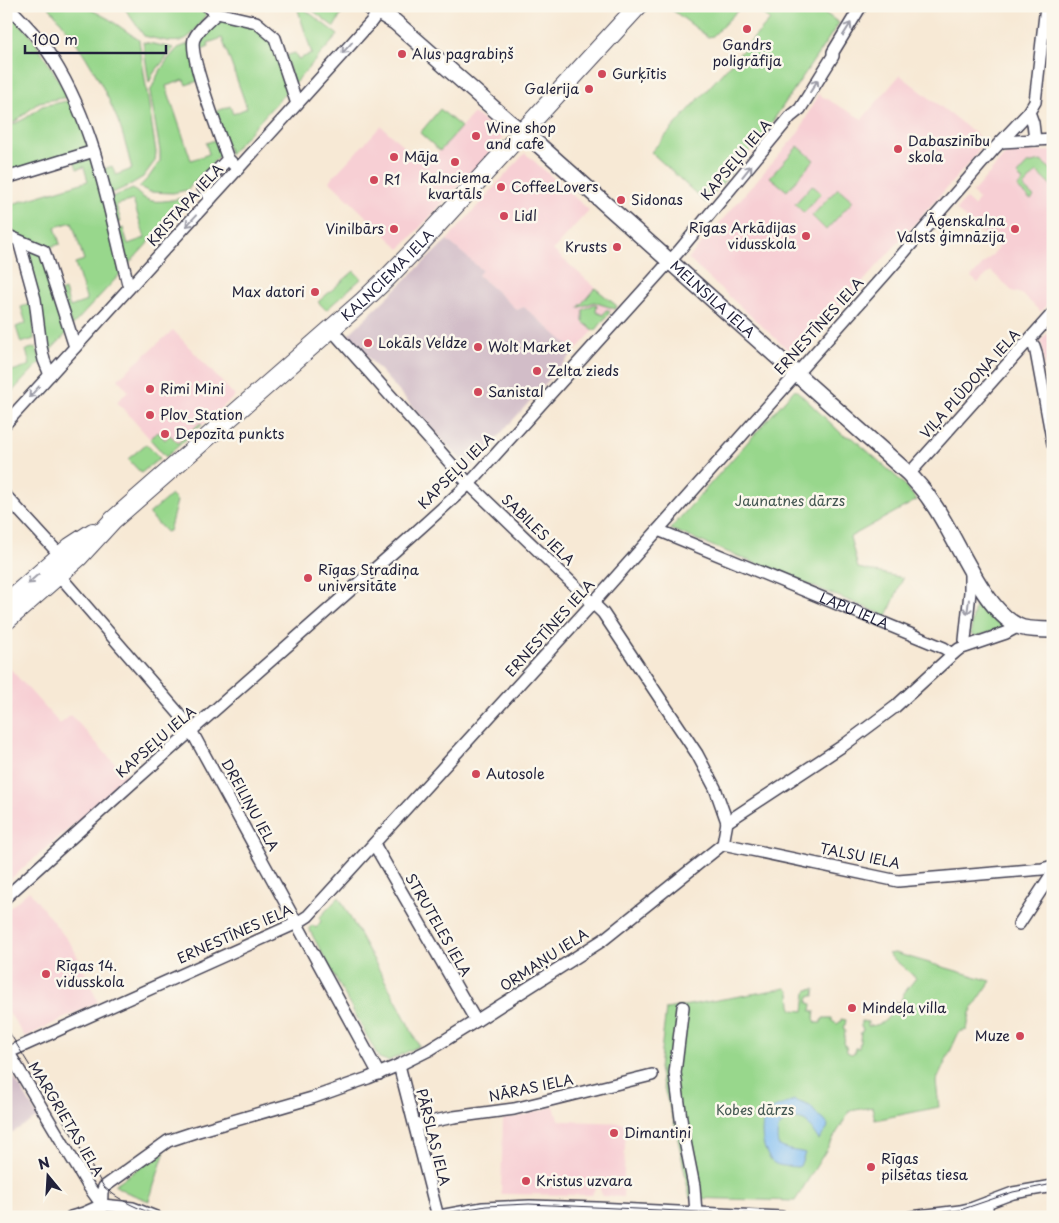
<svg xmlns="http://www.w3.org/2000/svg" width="1059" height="1223" font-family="'Playpen Sans',sans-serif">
<rect width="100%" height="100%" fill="#fbf7ec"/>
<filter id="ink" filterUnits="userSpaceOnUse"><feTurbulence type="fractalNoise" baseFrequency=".02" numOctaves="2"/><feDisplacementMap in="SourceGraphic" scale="10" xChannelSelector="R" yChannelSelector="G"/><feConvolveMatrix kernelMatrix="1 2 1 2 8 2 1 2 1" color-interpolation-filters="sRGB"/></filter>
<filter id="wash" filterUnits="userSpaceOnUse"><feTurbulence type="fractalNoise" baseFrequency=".0096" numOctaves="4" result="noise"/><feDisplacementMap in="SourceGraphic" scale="20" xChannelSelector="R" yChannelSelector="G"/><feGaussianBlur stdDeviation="1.12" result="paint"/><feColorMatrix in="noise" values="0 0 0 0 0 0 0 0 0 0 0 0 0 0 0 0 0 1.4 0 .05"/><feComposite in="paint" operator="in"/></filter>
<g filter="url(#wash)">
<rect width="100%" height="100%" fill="#f7e9d5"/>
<path fill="#f7cfd4" d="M900,75L976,134L980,140L977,154L796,357L688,259L799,132L818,94L862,119Z
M474,113L503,138L400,249L329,181L381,126L426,166Z
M1053,151V298L1041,312L1022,294L1012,291L991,271L978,283L971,277L999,248L956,210L966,199L974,206L979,199L972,193L1006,154L1025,152Z
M525,153L589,210L553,250L616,306L575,351L524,307L517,310L478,275L481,270L447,240Z
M1053,327V422L1041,340Z
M173,330L235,396L166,457L117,402L128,391L118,379Z
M6,664L60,724L71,715L128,778L6,883Z
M29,891L73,947L98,1002L25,1037L6,1008V911Z
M554,1106L558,1120L566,1121L626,1123L623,1197L602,1196L600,1188H595L592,1195L501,1194L503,1119L522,1116Z"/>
<path fill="#d2bdc8" d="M447,240L482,270L478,275L517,310L524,307L575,351L469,469L348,335Z
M6,1064L38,1117L6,1136Z"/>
<path fill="#98d78c" stroke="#5d7c64" d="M48,6H84L109,19L139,40L156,152L155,161L143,177L128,186L108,195L101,170L112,166L116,175L132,169C127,151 123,131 115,114C99,75 76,38 48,6Z
M123,6H199L203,9L206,14C186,48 179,44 144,36Z
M307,6H343L345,8L334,27Z
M667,6H742L713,36L708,37Z
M753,6H815L839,23L766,131L706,203L651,152L770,20Z
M303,8L338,35L294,84L286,58L288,55L295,53L298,59L312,54L298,10Z
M12,15L33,38L69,97L39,102L16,121L6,126V74L12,39Z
M221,17C234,21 252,23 263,32C277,44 282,74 287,91L230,154L215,112L230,106L233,114L247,108L222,38L208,43L209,47L197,52L198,38L205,29Z
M143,42L174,48L153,74L149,83Z
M191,43L198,81L186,85L184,80L166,86L191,160L209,154L206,143L218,139L222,153L187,190L173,193L150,192L139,187L149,177L160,161V151L150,92L158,74L168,59L178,48Z
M72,100L92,151L6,175V128L26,118L42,106Z
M440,109L461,127L440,151L420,133Z
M798,146L814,160L787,191L770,177Z
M93,154L122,272L72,326L60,292L65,290L70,307L87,301L75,263L84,260L72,222L55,227L60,244L45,249L6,230V206L88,181L84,167L77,169L74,160Z
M1041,161L1053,171V187L1037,172L1023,187L1034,197L1031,200L1017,188L1023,181L1017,175L1027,164Z
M812,185L821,193L804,213L795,204Z
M838,188L853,201L826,230L812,216Z
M133,189C137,192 141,197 146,199C157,205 177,198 190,197L127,266L117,230L123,228L128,244L145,238L133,200L116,205L121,222L116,223L109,198Z
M26,246L43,253L68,332L45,356Z
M354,271L361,279L326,310L318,302Z
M595,288L617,306L615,309L594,302L578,308Z
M33,303L34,339L21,343L16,327L26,323L21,307Z
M594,304L597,306L596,312L603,315L606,310H609L610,312L596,330H593L583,322V310Z
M36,347L41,361L6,398V356L12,371L30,365L26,350Z
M795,389L843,435L853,438L901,481L917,500L850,537L858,568L903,578L887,616L670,529Z
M200,423L202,425L166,457L150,439L158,432L165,440L170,435L178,443Z
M146,444L160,458L141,473L128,459Z
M171,495L177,501L169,531L166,532L149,514Z
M977,596L980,597L1005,625L1002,628L975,637L971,634L972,621Z
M339,897L399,1006L419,1046L388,1061L379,1058L309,929L312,925L316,928L321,921L319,918Z
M895,953L991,981L974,1006L970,1013L967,1030L959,1032L936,1082L939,1107L875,1120L872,1107L850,1111L795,1201L690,1198L675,1125L662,1082L659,1068L666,1009L786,988L790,992L791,1006L793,1010L804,1011L806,993L808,990L815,989L814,996H809L808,1003L812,1004L811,1011H815L814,1019L815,1020L816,1023H821V1020H823V1018H832V1021L837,1024L841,1021V1019L846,1020L845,1025H844L843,1029L845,1030L844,1046H846L847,1052L851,1054L854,1053L855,1048H859L861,1032H862L863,1028L861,1027V1021L868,1022V1026C876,1026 886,1023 890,1014C892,1010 892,1006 894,1002L900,1003L904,993L916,978L888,954Z
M165,1151L149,1201L126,1192L114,1185Z"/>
<path fill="#7fbdf3" stroke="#507097" d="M794,1100L810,1106L819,1117L824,1120L828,1125L827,1129L819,1140C816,1136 809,1125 807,1123C802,1119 797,1119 791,1120C777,1122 776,1133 778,1145C788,1151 794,1150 805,1153L800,1166L797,1167C791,1166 780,1167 774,1163C762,1154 757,1123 769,1112C776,1105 786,1105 794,1100Z"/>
</g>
<g filter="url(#ink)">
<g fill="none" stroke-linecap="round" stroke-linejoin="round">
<defs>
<g id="street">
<path d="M8,6C21,20 36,34 46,49C95,119 108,207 129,288"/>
<path d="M207,6L217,13C209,21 198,29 194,39C188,55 221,139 228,159L238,169"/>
<path d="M217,13L256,22L275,38L297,104"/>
<path d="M1029,112L1033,123L1035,140"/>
<path d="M1001,142L1053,139"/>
<path d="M6,178L94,151"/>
<path d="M211,198L202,186L228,159"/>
<path d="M6,235L44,251L75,347"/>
<path d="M19,241L35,299L41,347L44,360L50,375"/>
<path d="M331,329L469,484L603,613L697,754L715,788L727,822"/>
<path d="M1029,341L1034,346L1036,352L1053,444"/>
<path d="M6,423L297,104L371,22L382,7"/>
<path d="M909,474L1053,313"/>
<path d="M6,496L60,555"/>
<path id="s1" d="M658,530L944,648L953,654"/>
<path d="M59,575L187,723L379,1074"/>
<path d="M966,646L965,640L970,592V570"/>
<path d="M374,844L476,1021"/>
<path d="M723,844L898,881L1042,869L1053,866"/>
<path d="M6,897L131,784L396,550L469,484L679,251L790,117L800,109L833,56V52L861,6"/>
<path d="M1019,924L1053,872"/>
<path d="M683,1007L675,1073L682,1126L694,1186L696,1213"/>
<path d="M6,1048L89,1187L102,1205"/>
<path d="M9,1052L297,923L308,916L593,603L887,272L994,149L1029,112L1035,102L1046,6"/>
<path d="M399,1065L438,1217"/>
<path d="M415,1125L454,1117L514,1109L652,1075"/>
<path d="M987,1203V1217"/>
<path d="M71,1217L84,1213L102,1205L133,1208L156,1217"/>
<path d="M101,1217L102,1192L104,1187L168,1141L195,1132L312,1098L368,1078L399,1065L429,1050L476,1021L603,940L723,844L727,822L844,745L895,707L953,654L959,649L1006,633L1019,626"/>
<path d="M434,1217L483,1208L530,1206L597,1208L782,1217"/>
<path d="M911,1217L960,1211L973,1208L1013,1193L1053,1186"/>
</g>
<g id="secondary">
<path id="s2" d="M369,6L395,22L508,121L540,146L909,474C917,483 925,491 931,501C955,533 982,609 1018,626C1028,631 1042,629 1053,630"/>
</g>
<g id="primary">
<path d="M6,603L70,547L93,532"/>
<path id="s3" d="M6,621L79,557L113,520L363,301L386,279L417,247L638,6"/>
</g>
</defs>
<use href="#street" stroke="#424052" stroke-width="14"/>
<use href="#secondary" stroke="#424052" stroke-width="18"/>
<use href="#primary" stroke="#424052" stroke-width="20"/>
<use href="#street" stroke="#fff" stroke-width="11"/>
<use href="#secondary" stroke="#fff" stroke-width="15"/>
<use href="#primary" stroke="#fff" stroke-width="18"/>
<path stroke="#22223b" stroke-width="1" d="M6,1027L104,1187C121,1202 140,1209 161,1217
M423,1217L486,1206L529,1204L810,1217
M901,1217L960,1210L1013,1192L1053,1184"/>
</g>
<defs><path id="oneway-shaft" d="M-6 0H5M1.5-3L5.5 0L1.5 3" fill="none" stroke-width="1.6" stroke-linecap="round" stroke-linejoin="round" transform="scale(1.25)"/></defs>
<g stroke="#9c9ca7">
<use href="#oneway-shaft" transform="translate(847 29) rotate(-58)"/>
<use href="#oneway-shaft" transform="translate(347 48) rotate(132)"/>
<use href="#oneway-shaft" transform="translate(814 86) rotate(-58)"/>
<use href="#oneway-shaft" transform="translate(747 171) rotate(-51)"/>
<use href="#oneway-shaft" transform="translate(191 221) rotate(132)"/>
<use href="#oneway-shaft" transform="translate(34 392) rotate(132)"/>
<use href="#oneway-shaft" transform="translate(33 579) rotate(139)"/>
<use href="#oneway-shaft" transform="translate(968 607) rotate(97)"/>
</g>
</g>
<g fill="#d1495b" stroke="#fbf7ec" stroke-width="2">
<circle cx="747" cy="29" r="5"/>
<circle cx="402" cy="54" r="5"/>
<circle cx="602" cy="74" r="5"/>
<circle cx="589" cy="89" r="5"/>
<circle cx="476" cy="136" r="5"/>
<circle cx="898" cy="149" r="5"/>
<circle cx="394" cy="157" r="5"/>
<circle cx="455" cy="162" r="5"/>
<circle cx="374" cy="180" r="5"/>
<circle cx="501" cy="187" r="5"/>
<circle cx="621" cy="200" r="5"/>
<circle cx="504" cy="216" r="5"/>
<circle cx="394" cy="229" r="5"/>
<circle cx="1015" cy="229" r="5"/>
<circle cx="806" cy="236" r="5"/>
<circle cx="617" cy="247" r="5"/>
<circle cx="315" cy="292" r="5"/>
<circle cx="368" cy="343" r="5"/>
<circle cx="478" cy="347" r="5"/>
<circle cx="537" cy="371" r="5"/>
<circle cx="150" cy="389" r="5"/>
<circle cx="478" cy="392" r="5"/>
<circle cx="150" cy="415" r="5"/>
<circle cx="165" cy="434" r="5"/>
<circle cx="308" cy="578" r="5"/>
<circle cx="476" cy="774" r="5"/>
<circle cx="46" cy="974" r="5"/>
<circle cx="852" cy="1008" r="5"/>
<circle cx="1020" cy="1036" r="5"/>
<circle cx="614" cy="1133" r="5"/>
<circle cx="871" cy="1167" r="5"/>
<circle cx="526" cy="1181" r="5"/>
</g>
<g text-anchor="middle" stroke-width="5" stroke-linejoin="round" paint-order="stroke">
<g font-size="14" fill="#22223b" stroke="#fbf7ec" text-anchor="start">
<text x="747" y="50" text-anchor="middle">Gandrs<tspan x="747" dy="16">poligrāfija</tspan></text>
<text x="412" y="59">Alus pagrabiņš</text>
<text x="612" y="79">Gurķītis</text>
<text x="579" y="94" text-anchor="end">Galerija</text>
<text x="486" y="133">Wine shop<tspan x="486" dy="16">and cafe</tspan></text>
<text x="908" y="146">Dabaszinību<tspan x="908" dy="16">skola</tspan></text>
<text x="404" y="162">Māja</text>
<text x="455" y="183" text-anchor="middle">Kalnciema<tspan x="455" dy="16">kvartāls</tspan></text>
<text x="384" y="185">R1</text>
<text x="511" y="192">CoffeeLovers</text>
<text x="631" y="205">Sidonas</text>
<text x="514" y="221">Lidl</text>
<text x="1005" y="226" text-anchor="end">Āgenskalna<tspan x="1005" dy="16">Valsts ģimnāzija</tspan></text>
<text x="796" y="233" text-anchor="end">Rīgas Arkādijas<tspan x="796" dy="16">vidusskola</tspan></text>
<text x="384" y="234" text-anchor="end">Vinilbārs</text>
<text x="607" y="252" text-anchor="end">Krusts</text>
<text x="305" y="297" text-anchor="end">Max datori</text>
<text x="378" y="348">Lokāls Veldze</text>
<text x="488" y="352">Wolt Market</text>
<text x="547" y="376">Zelta zieds</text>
<text x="160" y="394">Rimi Mini</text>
<text x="488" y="397">Sanistal</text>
<text x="160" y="420">Plov_Station</text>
<text x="175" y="439">Depozīta punkts</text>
<text x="318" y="575">Rīgas Stradiņa<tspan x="318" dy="16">universitāte</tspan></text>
<text x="486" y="779">Autosole</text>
<text x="56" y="971">Rīgas 14.<tspan x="56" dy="16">vidusskola</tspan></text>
<text x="862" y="1013">Mindeļa villa</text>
<text x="1010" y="1041" text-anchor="end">Muze</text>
<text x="624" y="1138">Dimantiņi</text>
<text x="881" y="1164">Rīgas<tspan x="881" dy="16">pilsētas tiesa</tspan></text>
<text x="536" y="1186">Kristus uzvara</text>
</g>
<g font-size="14" fill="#22223b" stroke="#fbf7ec">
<text transform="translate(736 160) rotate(-50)" y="5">KAPSEĻU IELA</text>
<text transform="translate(185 205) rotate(-48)" y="5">KRISTAPA IELA</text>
<text dy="5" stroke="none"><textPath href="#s3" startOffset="515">KALNCIEMA IELA</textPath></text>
<text dy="5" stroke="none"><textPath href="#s2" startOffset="452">MELNSILA IELA</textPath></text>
<text transform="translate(819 326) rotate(-48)" y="5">ERNESTĪNES IELA</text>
<text transform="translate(970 384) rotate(-48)" y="5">VIĻA PLŪDOŅA IELA</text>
<text transform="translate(456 471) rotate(-45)" y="5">KAPSEĻU IELA</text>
<text transform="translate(538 530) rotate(44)" y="5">SABILES IELA</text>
<text dy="5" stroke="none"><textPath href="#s1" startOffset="212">LAPU IELA</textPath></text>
<text transform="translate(550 628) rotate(-48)" y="5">ERNESTĪNES IELA</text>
<text transform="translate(156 742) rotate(-41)" y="5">KAPSEĻU IELA</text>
<text transform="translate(250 805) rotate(61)" y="5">DREILIŅU IELA</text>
<text transform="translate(860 856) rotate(11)" y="5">TALSU IELA</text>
<text transform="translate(438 925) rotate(60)" y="5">STRUTELES IELA</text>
<text transform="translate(235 934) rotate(-24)" y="5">ERNESTĪNES IELA</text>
<text transform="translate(544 960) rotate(-33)" y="5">ORMAŅU IELA</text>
<text transform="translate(531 1088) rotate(-12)" y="5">NĀRAS IELA</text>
<text transform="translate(66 1119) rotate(59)" y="5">MARGRIETAS IELA</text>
<text transform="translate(433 1137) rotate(76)" y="5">PĀRSLAS IELA</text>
</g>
<g font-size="14" fill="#455853" stroke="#fbf7ec">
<text x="790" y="506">Jaunatnes dārzs</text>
<text x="755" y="1115">Kobes dārzs</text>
</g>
</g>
<rect width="1059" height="1223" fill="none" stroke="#fbf7ec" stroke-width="25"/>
<g transform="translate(48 1176) rotate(342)" stroke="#fbf7ec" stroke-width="4" paint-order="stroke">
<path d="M0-4L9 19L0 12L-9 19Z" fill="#22223b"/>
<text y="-8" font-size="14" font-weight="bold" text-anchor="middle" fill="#22223b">N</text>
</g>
<path d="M25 45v8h141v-8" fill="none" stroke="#22223b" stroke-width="2.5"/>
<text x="32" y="45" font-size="15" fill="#22223b" stroke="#fbf7ec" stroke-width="4" paint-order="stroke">100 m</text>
</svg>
